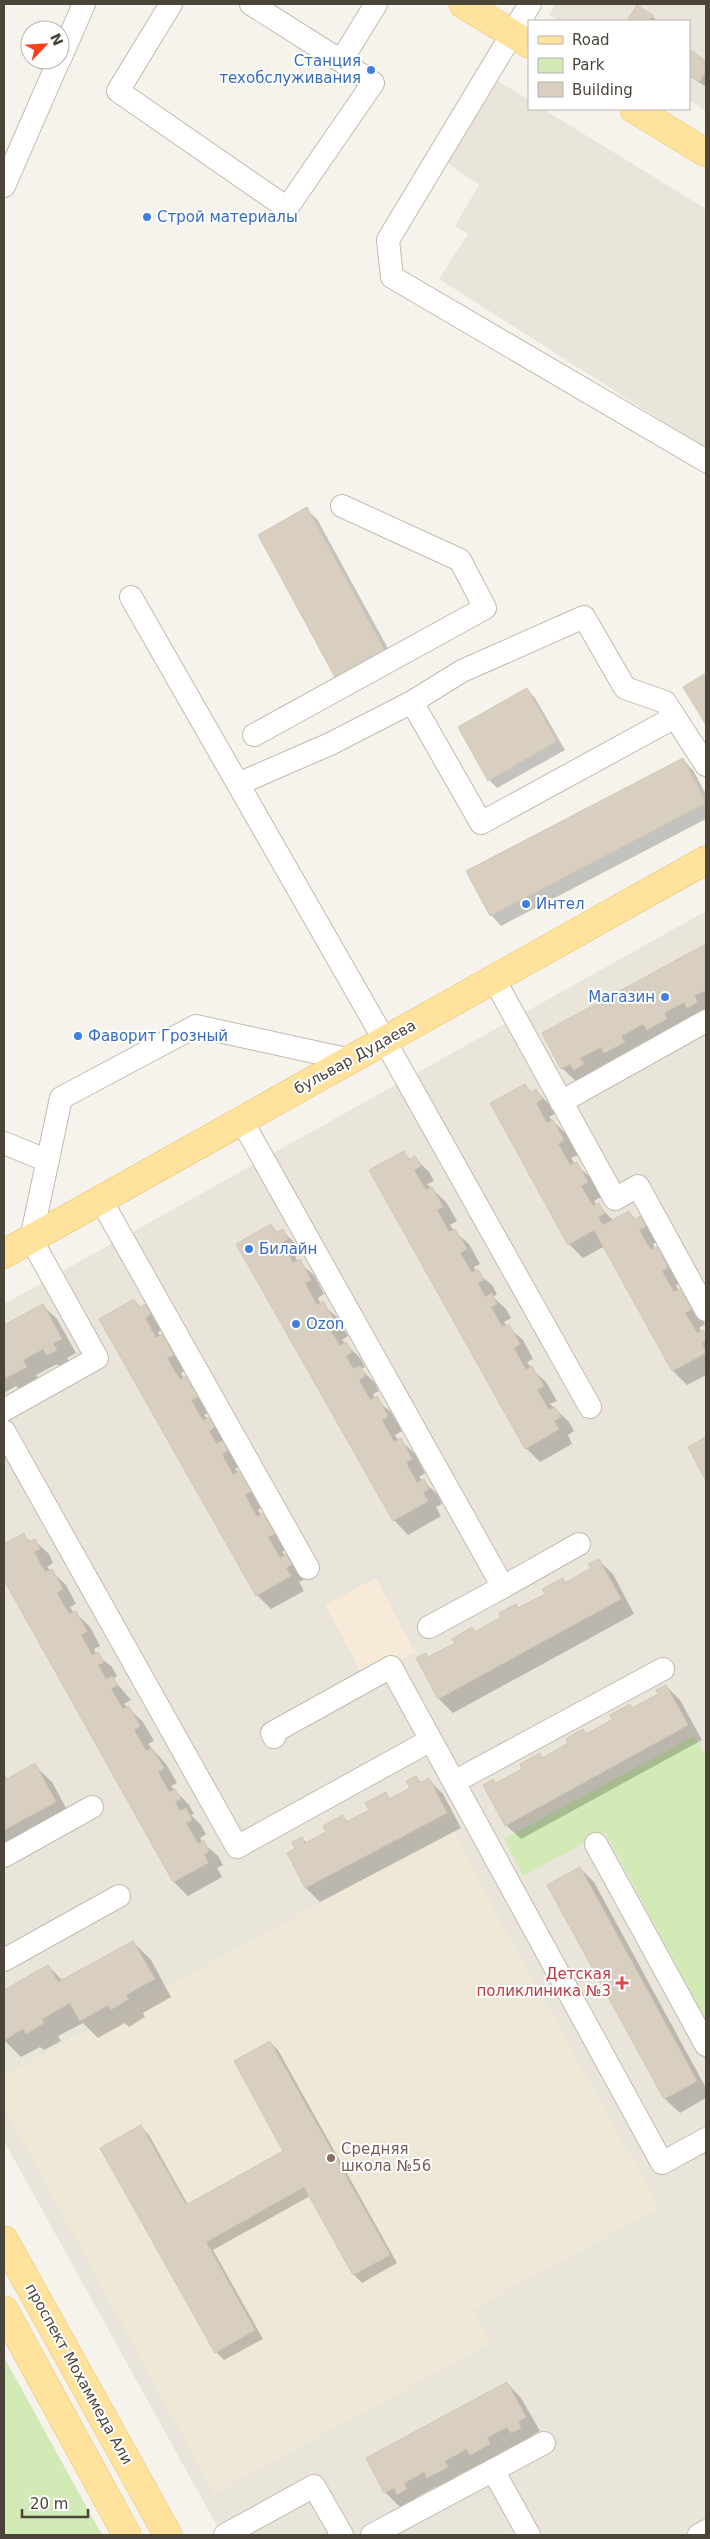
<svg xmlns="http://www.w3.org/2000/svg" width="710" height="2539" font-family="'DejaVu Sans',sans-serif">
<rect width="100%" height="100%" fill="#f6f3ec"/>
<path fill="#eae5da" d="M555,4H706V111L689,100V21H559L549,15Z
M496,80L529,100V109H543L706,209V449L439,279L468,234L455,226L479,185L448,163Z
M706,911V2535H222L4,2141V1304Z"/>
<path fill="#f7ead8" d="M376,1578L415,1652L365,1679L325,1605Z"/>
<path fill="#efe8d6" d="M454,1830L502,1924L660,2208L473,2309L491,2343L214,2494L4,2107V2075Z"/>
<path fill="#d2eab5" d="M694,1736L704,1753L706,1752V2020L605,1832L523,1876L504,1839Z
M4,2357L102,2535H4Z"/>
<path fill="#0003" d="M638,7L652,16L657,21H628Z
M689,51L706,62L705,86L689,76Z
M306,509L317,519L396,663L260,535Z
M527,690L535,698L565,750L497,788L489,780Z
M683,760L693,770L706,794V819L501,926L491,915Z
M706,945V1020L577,1082L562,1068L544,1034Z
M525,1086L532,1093L536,1091L550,1105L555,1114L549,1117L567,1135L578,1155L571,1158L575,1164L591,1178L601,1197L594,1201L597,1205L614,1221L629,1212L636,1220L640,1218L654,1232L659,1241L653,1244L655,1249L671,1262L682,1282L676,1285L679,1291L694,1305L705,1324L699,1328L706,1335V1375L687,1385L673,1371L605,1246L583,1258L569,1244Z
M404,1153L411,1160L415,1158L429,1172L434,1181L427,1184L446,1202L457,1221L450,1225L454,1231L469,1244L480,1264L474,1267L476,1272L492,1285L497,1294L493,1297L506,1309L511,1318L504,1322L507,1326L523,1340L533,1359L527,1362L531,1368L546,1382L557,1401L550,1404L569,1422L574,1431L568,1435L572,1444L540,1462L526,1448Z
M271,1225L278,1233L282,1231L297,1245L301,1254L295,1257L298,1262L314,1275L324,1294L318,1298L321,1304L337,1317L348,1336L342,1340L360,1358L365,1367L361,1369L374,1382L379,1391L373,1394L375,1399L391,1412L402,1431L395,1435L399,1441L400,1440L415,1454L425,1473L419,1477L438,1495L442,1504L436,1507L441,1516L408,1535L394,1520L238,1244Z
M134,1300L141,1308L145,1305L159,1320L164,1329L158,1332L161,1337L176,1350L187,1369L181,1373L184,1379L200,1392L211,1411L204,1415L223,1433L228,1442L224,1444L237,1457L241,1466L235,1469L254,1487L264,1506L258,1510L262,1516L277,1529L288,1548L282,1552L300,1570L305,1579L299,1582L304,1591L271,1609L257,1595Z
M42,1305L57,1319L76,1353L67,1358L70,1364L62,1369L57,1364L36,1375L40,1381L22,1391L16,1386L4,1393V1327Z
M23,1535L31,1542L34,1540L49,1554L53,1563L47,1567L66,1585L76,1604L70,1607L74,1613L75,1612L90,1627L100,1646L94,1649L96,1654L112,1667L117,1676L113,1679L131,1700L124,1704L143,1722L154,1741L148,1744L166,1764L177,1783L171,1786L189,1805L194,1814L191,1815L200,1824L206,1834L200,1838L202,1842L218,1856L223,1865L217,1868L222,1877L188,1896L174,1882L4,1577V1546Z
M598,1560L613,1574L634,1614L453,1713L439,1699L417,1659L426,1654L430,1658L456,1643L472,1629L476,1633L503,1618L516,1605L519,1609L546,1594L562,1580L566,1583L593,1569Z
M666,1686L680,1700L702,1740L521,1839L506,1825L497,1784L524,1769L540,1755L543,1759L570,1744L583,1731L587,1735L660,1695Z
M34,1765L52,1782L72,1819L4,1857V1776L8,1779Z
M416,1778L422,1783L428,1779L443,1794L461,1828L320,1902L306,1888L288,1854L297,1849L302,1838L307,1843L328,1833L343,1817L348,1822L370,1810L385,1794L391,1799L411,1788Z
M580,1868L594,1882L706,2088V2098L680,2113L665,2099L548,1885Z
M133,1942L151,1960L171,1997L143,2013L145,2017L129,2027L125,2023L98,2038L83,2023L58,2036L61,2041L44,2050L40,2047L21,2057L4,2040V1991L48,1966L63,1981Z
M270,2042L278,2050L397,2263L362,2283L354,2275L310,2196L213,2250L263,2339L224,2360L216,2352L141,2127L149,2135L188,2205L285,2151Z
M507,2383L521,2398L540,2431L531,2436L534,2443L526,2447L521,2442L500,2453L504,2459L485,2469L480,2464L458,2475L461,2482L443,2492L437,2486L417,2497L420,2504L412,2508L407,2503L400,2507L385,2492L367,2459Z"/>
<path fill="#d8cfc1" stroke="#d3c7b4" d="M637,5L653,15L649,21H627Z
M689,49L706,61V71L699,82L689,75Z
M307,507L386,653L336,679L258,535Z
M706,673V725L683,687Z
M527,688L557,741L488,781L458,727Z
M683,758L706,803L490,916L466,871Z
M706,944V990L694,996L698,1002L687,1008L684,1002L664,1013L667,1019L647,1030L643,1024L621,1036L625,1042L604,1053L601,1047L580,1058L584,1064L574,1070L570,1064L561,1069L542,1033Z
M525,1084L530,1093L536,1089L542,1099L536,1103L547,1123L553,1120L564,1140L558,1144L570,1165L577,1162L588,1182L581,1186L593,1206L599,1203L605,1213L598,1217L603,1225L629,1211L634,1220L640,1216L646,1226L639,1230L651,1250L657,1247L668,1267L662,1271L674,1292L680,1289L692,1309L685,1313L697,1333L703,1330L706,1336V1341L702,1343L706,1353L672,1371L594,1230L568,1245L490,1103Z
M404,1151L409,1160L415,1156L421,1166L414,1170L426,1190L432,1187L443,1207L437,1210L449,1232L455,1229L467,1249L460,1253L472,1273L478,1269L484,1280L478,1283L485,1297L492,1293L497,1304L491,1307L502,1327L509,1324L520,1344L514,1348L526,1370L532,1366L544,1386L537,1390L549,1410L555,1407L561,1417L554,1421L559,1429L525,1449L369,1170Z
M271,1224L276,1233L283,1229L288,1239L282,1243L293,1263L300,1259L311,1280L305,1283L317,1305L323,1301L335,1322L328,1326L340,1346L346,1342L352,1352L346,1356L353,1369L360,1366L365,1376L359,1380L370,1400L377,1396L388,1416L382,1420L394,1442L401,1438L412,1459L406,1462L417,1483L424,1479L429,1489L423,1493L428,1501L393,1521L236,1244Z
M134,1299L139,1308L145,1304L151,1314L145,1318L156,1338L162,1334L174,1355L167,1358L180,1380L186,1376L198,1397L191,1400L203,1421L209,1417L215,1427L209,1431L216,1444L223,1441L228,1451L222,1454L233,1475L240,1471L251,1491L245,1495L257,1517L263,1513L275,1534L268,1537L280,1558L286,1554L292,1564L286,1568L291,1576L256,1596L99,1319Z
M43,1304L62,1339L53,1343L57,1350L47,1355L43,1349L23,1360L27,1367L6,1378L4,1373V1325Z
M706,1437V1481L688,1447Z
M24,1533L28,1542L35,1539L40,1549L34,1552L45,1572L52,1569L63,1589L57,1593L69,1614L76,1611L87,1631L81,1635L92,1655L98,1652L104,1662L98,1665L106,1679L112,1676L118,1685L111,1689L123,1709L129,1706L140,1726L134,1730L146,1751L152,1748L164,1768L158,1772L169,1792L175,1789L181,1799L175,1802L180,1811L186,1808L192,1820L186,1823L198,1844L204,1840L209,1851L204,1854L208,1863L173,1882L4,1580V1544Z
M599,1559L621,1599L438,1699L416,1658L426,1653L428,1657L455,1643L452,1639L472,1627L475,1632L501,1617L499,1613L516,1604L518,1608L545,1594L542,1589L563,1578L565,1583L591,1568L588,1564Z
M666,1685L688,1725L505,1826L483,1785L493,1779L496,1783L522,1769L520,1764L540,1753L542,1758L568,1743L566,1739L583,1729L586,1734L612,1720L610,1715L630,1704L632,1708L658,1694L656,1690Z
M35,1763L56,1802L4,1830V1774L7,1779Z
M416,1776L420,1783L429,1778L447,1813L305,1888L287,1853L295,1849L292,1842L302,1837L305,1843L326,1832L323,1826L343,1815L346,1822L369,1810L365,1803L386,1792L389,1799L410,1788L406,1781Z
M580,1867L697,2081L664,2099L547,1885Z
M133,1941L155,1979L126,1995L129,1999L110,2010L108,2005L80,2021L70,2003L42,2019L44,2023L26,2034L23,2029L4,2040V1990L48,1965L58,1982Z
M270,2041L390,2255L353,2275L304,2187L206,2242L255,2330L215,2353L100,2148L141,2125L186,2205L283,2151L234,2061Z
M507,2382L526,2417L518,2422L521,2428L511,2433L507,2427L487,2438L490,2444L470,2455L466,2449L445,2461L448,2467L427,2478L424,2472L404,2483L407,2489L397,2495L394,2488L384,2493L366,2458Z"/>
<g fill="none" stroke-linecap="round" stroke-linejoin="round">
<defs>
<path id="minor" d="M171,4L118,91L287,208L373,83L341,61
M251,4L341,61L376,4
M530,4L388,240L392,277L706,461
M60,59L84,4
M4,186L59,60
M131,597L385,1041L590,1407
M412,702L481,823L675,717
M254,735L485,608L460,560L342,506
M238,784L330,744L412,702L462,671L584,617L625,688L665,702L706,765
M494,979L615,1199L638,1186L706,1310
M561,1102L706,1021
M242,1121L503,1587L579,1544
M4,1143L48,1161
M101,1200L308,1568
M4,1410L97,1358L31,1239L61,1098L196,1026L351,1060
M4,1431L237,1847L431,1740
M429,1627L503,1587
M274,1737L272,1733L391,1667L662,2163L706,2139
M454,1782L663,1669
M596,1844L706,2045
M4,1856L92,1807
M4,1960L119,1896
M493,2470L529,2535
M225,2535L314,2486L342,2535
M372,2535L544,2443
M699,2535L706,2531"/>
<path id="major" d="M463,4L529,44
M634,109L706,153
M4,1254L706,860
M4,2240L168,2535
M4,2310L127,2535"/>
</defs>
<use href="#minor" stroke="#c2bbae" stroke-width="24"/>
<use href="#major" stroke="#e6c16a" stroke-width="29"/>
<use href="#minor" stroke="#fff" stroke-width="22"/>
<use href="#major" stroke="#ffe39c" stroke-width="28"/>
</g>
<g fill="#3f7fe0" stroke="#fff" stroke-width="2">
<circle cx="371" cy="70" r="5"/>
<circle cx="147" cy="217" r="5"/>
<circle cx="526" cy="904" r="5"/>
<circle cx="665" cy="997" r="5"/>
<circle cx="78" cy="1036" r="5"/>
<circle cx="249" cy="1249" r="5"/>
<circle cx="296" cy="1324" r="5"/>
</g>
<path fill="#e0444e" stroke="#fff" stroke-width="2" d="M619.5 1975.5h5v5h5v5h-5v5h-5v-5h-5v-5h5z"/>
<circle fill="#8d6e63" stroke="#fff" stroke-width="2" cx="331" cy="2158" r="5"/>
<g text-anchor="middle" stroke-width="4" stroke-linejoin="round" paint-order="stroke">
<g font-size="15" fill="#366cbe" stroke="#fff" text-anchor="start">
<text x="361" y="66" text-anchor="end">Станция<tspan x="361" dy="17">техобслуживания</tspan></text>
<text x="157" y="222">Строй материалы</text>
<text x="536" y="909">Интел</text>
<text x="655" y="1002" text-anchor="end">Магазин</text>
<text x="88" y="1041">Фаворит Грозный</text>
<text x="259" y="1254">Билайн</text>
<text x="306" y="1329">Ozon</text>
</g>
<g font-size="15" fill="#4b4439" stroke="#fff">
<text transform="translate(355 1057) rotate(-29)" y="5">бульвар Дудаева</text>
<text transform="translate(79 2374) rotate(61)" y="5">проспект Мохаммеда Али</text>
</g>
<g font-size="15" fill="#be3a42" stroke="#fff" text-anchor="end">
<text x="611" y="1979">Детская<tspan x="611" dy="17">поликлиника №3</tspan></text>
</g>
<g font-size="15" fill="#785e54" stroke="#fff" text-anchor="start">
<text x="341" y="2154">Средняя<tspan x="341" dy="17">школа №56</tspan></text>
</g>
</g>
<rect width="710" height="2539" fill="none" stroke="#4b4439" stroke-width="10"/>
<rect x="528" y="20" width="162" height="90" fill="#ffffff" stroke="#b7b4b0"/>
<rect x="538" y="36" width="25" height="8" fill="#ffe39c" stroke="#b7b4b0"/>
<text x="572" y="45" font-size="15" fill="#4b4439">Road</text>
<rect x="538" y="58" width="25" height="15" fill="#d2eab5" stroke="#b7b4b0"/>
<text x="572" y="70" font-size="15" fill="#4b4439">Park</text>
<rect x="538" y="82" width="25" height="15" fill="#d8cfc1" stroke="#b7b4b0"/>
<text x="572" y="95" font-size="15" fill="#4b4439">Building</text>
<g transform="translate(45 45) rotate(65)"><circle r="24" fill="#ffffff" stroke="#b7b4b0"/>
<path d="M0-4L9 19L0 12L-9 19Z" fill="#fc3f1d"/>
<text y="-8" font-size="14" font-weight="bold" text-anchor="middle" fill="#4b4439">N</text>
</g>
<path d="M22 2509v8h66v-8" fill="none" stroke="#4b4439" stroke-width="2.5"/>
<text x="30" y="2509" font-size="15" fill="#4b4439" stroke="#ffffff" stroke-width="4" paint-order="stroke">20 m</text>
</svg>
